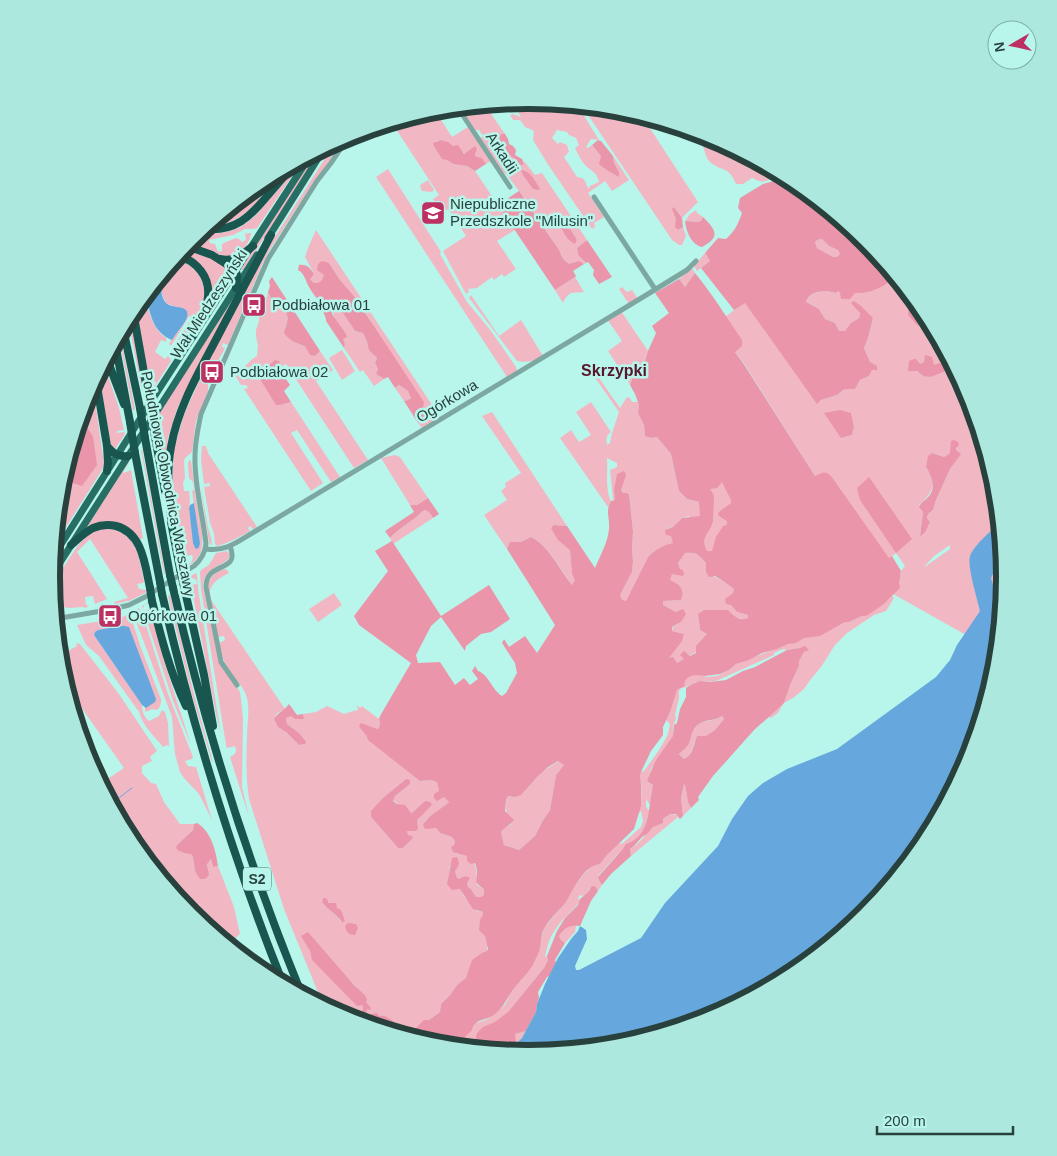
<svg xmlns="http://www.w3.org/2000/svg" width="1057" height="1156" font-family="Helvetica,sans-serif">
<rect width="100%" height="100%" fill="#b8f6ec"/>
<path fill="#f1b8c4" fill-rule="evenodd" d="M529,101L578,106L599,140L591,139L586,147L588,148L592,145L601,156L600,164L605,169L619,172L614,163L613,156L629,180L612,191L605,181L588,193L604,217L594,223L595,227L592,229L547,163L533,140L534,131L528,128H526L520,120H513L510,115L513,114L521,117L513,104L509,103ZM557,130L567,132L569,135L576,138L579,145L575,148C578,154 581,161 586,166C593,172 597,173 599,182L590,186L589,189C584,182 587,178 577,177L564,157L569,152L567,145L560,142L558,144L552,138Z
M485,105L505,134H501L499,139C508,153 510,155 524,164V161L535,175L542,173L587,240L577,248L578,255L586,263L584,264C578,260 575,262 569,265C561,257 557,247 551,238C538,217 523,197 508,176L502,171L480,138L483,136L479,130H476L472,127L459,108ZM557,219L571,230L577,240L575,243L560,226Z
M582,106L622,110L642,116L698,202L682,218L674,207L678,230L683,227L686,236L682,245H679L672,240Z
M436,112L452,137L468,127L491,161L486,164L482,158H476L475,154C471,154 466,154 462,152C453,148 448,138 436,141L447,160L453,164L467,166L475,171L515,230L497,241L516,269L504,277L502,274L494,280L492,277L477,288L468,289L469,292L466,294L443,251L466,236L449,210L439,209L433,199L439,195L392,123L421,114L423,115Z
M688,130L711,137L778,173C774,177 766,183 760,181C757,181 755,179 752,178L743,184H736C729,166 722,172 710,162C705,157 705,150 702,144C699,138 692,134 688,130Z
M339,141L336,145L337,146L329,162L313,183L269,251L262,265L228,345L223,343L222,347L225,348L223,352L211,373L212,374L208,382V391L196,421L192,452L185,458L184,461L185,478L183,483L184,491H189L190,502L189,508L194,546L197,549L200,543L192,491L194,490L193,482L189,478L188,464L189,460L191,461C193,474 194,486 196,499C199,515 206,539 200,554C197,560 192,563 186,568V565L191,563L193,558L192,555L185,556L176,512L172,485L174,449L184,415L204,370L262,257L335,143Z
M320,151L248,263L243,270L241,269L315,154Z
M303,160L257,228L254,229H245L233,235L209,240L210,243L215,244L218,252L222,251V244L226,242L236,238L239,239L242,242L246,240L245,234L249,233H251C251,238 248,243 244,248C242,251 236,256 231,257C224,258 198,245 189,243L201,232C225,236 241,230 258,213Z
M388,169L441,252L440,254L467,302L491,331L516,367L517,371L507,377L376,177Z
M282,171L259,197V200C246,214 230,227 210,225L229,210L247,204L258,195L274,176Z
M428,180L434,190L432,192L422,191L421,189L420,185Z
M696,210L697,213L703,217L701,221L697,222L685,221L690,214Z
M316,230L440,417L422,428L418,423L422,420L426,413L360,303L340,280L329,263L324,274L323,280L318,283H314L309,278L314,274L305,257L308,248Z
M822,239L829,246L838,250L840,254L837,258L833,257L817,248L815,242L817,240Z
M184,250C199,253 221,260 231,273L209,307L211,286L180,254Z
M705,253L710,261L697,271L694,266Z
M175,260C185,262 192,266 198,274C216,300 190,330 176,351H171L192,317L189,316L171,346L169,344L171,340L185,321L183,308L175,307L166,303L162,294V285L164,280L165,272Z
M692,268L695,273L685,287L679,279Z
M894,275L914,300L909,305C915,321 915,331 935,331L970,396L997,485L1006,578L998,653L886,590L901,574V571L905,566L896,553L875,571L743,362L714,325L745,302L817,403L821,400L837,395L843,390L847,389H855L860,380L869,376L870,362L864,348L868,338L873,319L852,303L860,313L859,318L851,323L845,331H839L835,323L825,319L819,309L806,302C811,290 825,290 836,293L838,290L840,293H855L892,279ZM925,356L934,365L944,372C922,379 928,379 909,366L920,364L924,362ZM851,414L854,427L852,435L841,438ZM958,442L956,450L960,454L950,469L936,500L933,510L928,514L927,518L930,522L923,535H920L923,512L919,505C934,491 937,485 926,467L932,453L944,457L950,453ZM950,545V549L926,566L924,567L934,556Z
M575,277L584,292C572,294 570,289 563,303L555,290Z
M622,287L627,292L632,290L638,299L629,304L619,289Z
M268,292C273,303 275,301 282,307C285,310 287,315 288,318L285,328L298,344L305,346L315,356L320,351L333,370L316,381L368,460L354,468L286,364L282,366L279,361L267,367L263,375L280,405L291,402L340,477L331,482L297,430L291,433L323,483L311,491L244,389L248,388L246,385H241L235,375C244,370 248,361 257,356L258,346L256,336V330L259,321V318L264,308Z
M146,295C147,310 153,329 166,338V342L161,340L155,352L165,359L168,356L169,357L171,361L150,394V392L156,383L155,381L149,382L136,307Z
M471,295L499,336L521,320L543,356C534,361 528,363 517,361L469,298Z
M233,298L194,374L177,409L168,438L165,472L157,423L162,422V420L156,422L155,419Z
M337,304L355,331L363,333C368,344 368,349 377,358L375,363L378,369L376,374L384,379L374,386L363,370L360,372L344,348L345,344L332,311Z
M621,311L648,351L645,361L636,369L630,385L608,351L622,341L607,319Z
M131,315L142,382L143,394L128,320Z
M120,335L135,409L133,411L119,337Z
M342,350L355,371L342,380L329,358Z
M104,364L119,408L124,430L117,431V433L124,432L125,434L115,449L111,446L110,441L99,374Z
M587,366L592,368L620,408L627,397L630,398L632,402H638L639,405L638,413L644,425L645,436L651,438L657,437L671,454L679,491L687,499L699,502V493L722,482L765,507L707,555L689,516L682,518L673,527L668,528L674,543L653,552L648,557L626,601H622L620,595L632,572L633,561L632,549L633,531L629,494L627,493H623L621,490H614L615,500H613L610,470L617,467V463L607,458C608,471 605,489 611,501L608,507L560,438L571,430L579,442L591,435L576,412L591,402L611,432C606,435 606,439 607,445L610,443L612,433L619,412Z
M399,385L408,391L411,398L408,400L404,401L395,388Z
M93,386L104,464L102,470L66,527L54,550L56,528L69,508L60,493L62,480L67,486L93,436L81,418L88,395Z
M492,412L567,526L554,525L570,550L572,574L576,580L572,585C560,569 550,547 531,537L521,542H510L507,549L484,515L507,500L501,491L506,487L505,483L521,473L482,416Z
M202,446H206L208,453L257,527L253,529L250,526L248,528L250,531C239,537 229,543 217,546L215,544L214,533L210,523L204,487L210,486V483L204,484L201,460Z
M142,449L165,573L164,574L141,450Z
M395,455L400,457L428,498L417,505H410L381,458Z
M129,460V462L123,472L124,473L131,470L143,538L139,540C125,520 108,518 87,527Z
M201,488L208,528L211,537L212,546L209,542L201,490Z
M425,510L429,512L433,518L393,544L390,538C397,530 406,525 415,518C419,515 420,512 425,510Z
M102,529C135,527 139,555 144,581L143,583L137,584L139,589L146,590L147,592L129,601H127L115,604L114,602L128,598L90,539L77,552L107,599L95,604L93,596L85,597L86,605L89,606L85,608L83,607L68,608L61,606L56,600L59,582L57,580L56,582L53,598L52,585L74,551L80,543L90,533Z
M227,551L230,554C229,567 205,563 203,586L218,657L240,692L241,699L243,718L242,787L249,817L230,757L235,754L236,750L235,746L227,748L226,745L201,589L200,572L201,570L209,565L216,553Z
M659,552L693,553L699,555L706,563V572L726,583L734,589L731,605L737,612L748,615V618L745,620L735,617L698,614L700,630L707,634L696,652L677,663L669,658L684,634L672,631L673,627L681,622L676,612L663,605V601L681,600L677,584L669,581L672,574L680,569L678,563L681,559Z
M225,569L227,570L229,573C219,578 210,583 209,596C207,582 210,573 225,569Z
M196,573L197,575L198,589L221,735L216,714L191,585L197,584C197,577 192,579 189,577Z
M334,593L342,605L318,622L309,609Z
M170,595L195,698L213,762H212L191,692L168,596Z
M892,596L894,598L886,611L874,615L847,633L835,645L821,667L811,679L804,689L793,698L784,703L778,713L771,718L769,717L784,703L791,683L799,666V661L804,652L800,648L787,650L783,649L774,653V655L716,681C710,682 704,681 698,682C691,683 687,688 681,688L679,691V698L675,715L676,718L673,727V736L657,764L652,767L647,781L653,785L651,794L650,805L646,799V807L649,811L645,826L639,838L617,855L598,876L599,880L602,885L598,891L596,887L589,889L588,892L583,896L580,895L578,898L580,901L577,905C560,923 550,930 545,957L547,956L548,960L544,968L508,1012L515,1034L526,1031C521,1038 516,1051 506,1053C503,1054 497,1052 493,1052L501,1048H508L483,1042L466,1049L450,1047L468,1031L475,1023L486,1020L505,1005L511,992L533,964L539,951L540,941L545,927L565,903L573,888L583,875L594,864H600L607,855L618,844L623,843L641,827L643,821L641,811L638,813C641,805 642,793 641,784C640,779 639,777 641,772L644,771C652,760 661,748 667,736C669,732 669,728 670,724L666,720L670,712L669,698L686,675H703L706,677L717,676L729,670L736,664L783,646L785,643L832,629L845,622H849L862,616H865L884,604Z
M209,597L285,709L277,713L274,719L278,727L286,732L299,745L305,744L299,733L287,724L286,718L291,716L304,719L303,714L316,712L327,706L344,714L353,711L354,712V710L357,711L358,708L356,707L358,706L360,708L362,706L379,719L380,722L379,728L377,729L361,730L420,781L431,780L437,781L439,791L449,802L425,821L436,828L440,833L452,837L455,840L454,845L456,854C476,852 477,869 477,885L484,889V895L481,897H476L471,889L468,887L467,884L470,879H459L457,878L455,871L458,867L450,865L448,881L462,891L463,895L477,911L483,912L485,936L487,945V951L466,978L457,985L450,995L441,1004L440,1012L411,1033L404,1036L401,1030L373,1022L377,1028L346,1019L324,1007L284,909L249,799C246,778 246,758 247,737C247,724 250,711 247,698C243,683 231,678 226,665C222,658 221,650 219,643L225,640L224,636L218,637ZM406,779L410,784L395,796L393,800L410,813L413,812L425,801L430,807L425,811L407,831L408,835L413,838L403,848H398L371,817L384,797ZM323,898L337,908L341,922C336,914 328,910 322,902ZM302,936L365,995V1002L362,1013L363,1008L362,1005H357L313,960L310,951Z
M149,602V603L144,605L143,609L144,611L150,609L163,658L191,745L173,701L142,606Z
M139,608L143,616L168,694L193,757L192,759L185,761L188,766L196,767L212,820L199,794L184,778L180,772L175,754L172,717L137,624L134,611Z
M129,614H130L141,648L161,699C161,706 159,712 152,709L146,712L145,711V707L146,708L125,626L98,630L94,635L142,705C142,711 144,717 149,721L159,716L162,710L165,712L168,723L169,746L167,745L163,747C154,736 142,725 139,712L99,656L86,645L77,625L120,618Z
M76,643L80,644L119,694L157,751L150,757L152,761L142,766V773L151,783L156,784L164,802L180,824H194L193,830L176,846L178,850L184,853H191L193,857L195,871L208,869L207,863L211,859L213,867L218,866L234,907L240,934C235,937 234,943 229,946L191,915L187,911L185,900L162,876L158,875L132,843L100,784L124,768L64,683L60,671L59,656L77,646Z
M722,716L724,719L715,730L706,737L697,736C692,745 694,754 684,759L679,754C682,751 685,749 687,745C692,738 691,730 699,724C706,719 715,722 722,716Z
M559,761L564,765L556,775L550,810L542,822L535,836L519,850L504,845L501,832L505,827L512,824C507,814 503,806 508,796L515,797C527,790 527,787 536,778C542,771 551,766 559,761Z
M684,784H685L688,802L691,808L683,816L681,798Z
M670,814L677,815L678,817L631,856L630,849C640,844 646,833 654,826C659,822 665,818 670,814Z
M570,925L576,926L575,932L565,943L561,940L559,936L564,928Z
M238,944L244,951L249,963L232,949Z"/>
<path fill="#ea95a9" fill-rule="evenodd" d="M501,134H505L508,139L509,144L513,146L516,150L515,155L522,159L524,164L522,165L515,162L514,158C507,154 503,146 499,139Z
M441,140L448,142L453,146L458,145L464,154L475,146L477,149L475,154L476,157L482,158L486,164L475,171L467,166L453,164L447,160L442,159L434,146L433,143Z
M598,140L601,141L613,156L614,163L619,172V177L605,169L599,164L601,156L592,145Z
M521,170C531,171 535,181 540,189L539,190L533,189L523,175Z
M781,174L794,181L866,241L894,275C888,287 868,294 855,293L850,299H841L840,293L838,291L836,293C825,290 810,290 806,302L819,309L825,319L835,323L839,331H845L851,323L859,318L860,313L851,303L854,301L861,306L873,318L868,338L864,348L870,362L877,366V370H872L869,376L860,380L855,389H847L843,390L837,395L821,400L817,404L745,303L734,310L701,268L710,261L705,253L718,238L726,239C735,231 738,224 742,213L738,208L740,198L763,184L774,181ZM822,239L829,246L838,250L840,254L837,257H833L817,248L815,242L817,240Z
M519,191L559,250C561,256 564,261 569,264L579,261L584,264L573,271L576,276L575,277L555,290L498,205Z
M674,207L682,218L683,227L678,230L675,227L676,219L672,209Z
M557,212L566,227L571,230L577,240L575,244C561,237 563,223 553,217V214Z
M703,217C716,230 721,237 702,247C692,245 686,232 685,221L697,222L701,221Z
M587,240L612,277L599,284L593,275L594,270L588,262L586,263L578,255L577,248Z
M322,261L329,263L340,280L360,303L366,314L424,402L423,408L426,413L422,420L418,423L404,401L408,400L411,398L408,391L399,385L395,388L388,377L384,379L376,374L378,369L375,363L377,358L369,350L367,342L363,333L355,331L337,304L332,311V314L346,334L347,337L343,339L345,344L344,348L326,321V319L323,311L322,304C317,299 313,294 309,287C305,280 305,274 298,270L299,265C307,264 310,268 314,274L310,279L314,283H318L322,280L324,275L317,270L318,264Z
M695,273C713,295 727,318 742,340V346L735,352L743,363L815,476C823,473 824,470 831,476L889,558L892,556L901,571L899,583L900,588L884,604L868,615L865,616H862L849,622H845L820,636L804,638L796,643L788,644L777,649L762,653L749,660L736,664L729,670L720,674L705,676C699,675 688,674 685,681C684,683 685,684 684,686C683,687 678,689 677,690L670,712L663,727V735L651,751L641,772L640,776L641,785V806L634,829L607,855L600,864C584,865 573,890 566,902C559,911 549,919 544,929C541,935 541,941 540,948C539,953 535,960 533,965C528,973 521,979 516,986C506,997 506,1007 492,1016C484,1021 474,1019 472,1030L463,1039L457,1048L435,1046L377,1028L373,1022L369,1020V1017L371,1014L377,1013L379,1016C390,1014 399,1027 404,1036L411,1033L424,1020H429L440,1012L441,1004L450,995L457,985L466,978L472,960L482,953L487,951L488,949L485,936L479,930L480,920L483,915V912L473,909L460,889L452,890L447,884L452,858L457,857C460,864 459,866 455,871L457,878L459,879C463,877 466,875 470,878L467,884L468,887L471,889L476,897H481L484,895V889C473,881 477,883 477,872C477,869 476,866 475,863L471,864L467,861V856C462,854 457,854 453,852L451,847L454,845L455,841L452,837L440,833L436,828L425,829L423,825C428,816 441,809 449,802L444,797L437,801L434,798V794L439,791L437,782L431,780L420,781L368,740C367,734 362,732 359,726L361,723L377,729L379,728L380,722L379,719L380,716L411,663L359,625L354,616L388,571L375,551L392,541L441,616L489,585L510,619L491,632L481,634L466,646L465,651L441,617L431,626L416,655L418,663L440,662L455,685L464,678L470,685L478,679L472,671L475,666L478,671C489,675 492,690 502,696L506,693L517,673L515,663L502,643L504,639L509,647L525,636L537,653L555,625L507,549L510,542H521L531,537C550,547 559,569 572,585L575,580L572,574L570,550L558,540L551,528L554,525L567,526L595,568C600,556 608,542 609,529C610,517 605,512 611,501L615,500L614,490L617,474L624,471L626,475L621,490L623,493H627L629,494L633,531L632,549L633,561L632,572L620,595L622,600L626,601L648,557C654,550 664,545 673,543L671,536L666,535L665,530L673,527L682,518L700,516L699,502L687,499L679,491L671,454L657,437L651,438L645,436L644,425L638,413L639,405L635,394L630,385L636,369L645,361L648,351L656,333L652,326L669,313L655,293L679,279L685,287ZM722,482L731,500V503L719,512L718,515L722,518L727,521V525L723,526L716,537L712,551H707C699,537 710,534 713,521C713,518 714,498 714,496C713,493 711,491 710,489L717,488ZM685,553C697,552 699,555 706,563V572L709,577L715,576L726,583L734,589L733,593L725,599L726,604L731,605L737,612L748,615V618C740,622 734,616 728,610H704L698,614L700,630L707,634L696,646V653L690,656L684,651L680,655L684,659L677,663L673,657L669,658L682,641L684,634L672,631V627L681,622L686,614L683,609L676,612L663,605V601L681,600C685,588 680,585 670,580L672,574L683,576L684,574L683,570L680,569L678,563ZM558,761L564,765L556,775L550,810L542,822L535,836L519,850L504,845L501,832C505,826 510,826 514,820L505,811L506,800L508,796L515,797L521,795L537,777L548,767Z
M272,277L320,351L315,356L310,355L305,346C297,344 289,340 284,333L288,318C287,315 285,310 282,307C275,301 273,303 268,292L270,286L269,281Z
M914,300L925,313L935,331C921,331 917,325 908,315L909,305Z
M925,355L932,357L934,365L940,363L944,364V372C932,376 927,381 917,371H908L909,361L914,359H916L920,364L924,362Z
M275,360L279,361L282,366L279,369L290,385L284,391L291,402L280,405H276L260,379L267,367Z
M840,410L851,413L854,427L852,435L841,438L824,413Z
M81,418L93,436L97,465L82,486L73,483L67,487L62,480Z
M954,440L958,442L959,445L956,448V450L961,454L950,469L936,500L933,510L928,514L927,518L930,522C927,527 926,534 920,536L923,512L919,507C921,502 926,500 930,495C936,486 931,475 926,467L928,456L932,453L944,457L950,453L951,441Z
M869,477L912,539L896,553L860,500L857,488Z
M60,493L69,508L56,528Z
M428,498L439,514L433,518L429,512L425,510C420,512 419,515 415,518C406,525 397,530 390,538L385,531L414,512L410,505H417Z
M805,646L809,650L804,652L799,661V666L791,683L784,703L769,717L755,729L713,776L698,797L699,800L691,808L688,802L685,785L684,784L681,798L683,816L680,819L676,814H670L663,819V823L653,827L647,834L642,837L634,846L630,849L631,856L611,874L602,885L599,880L598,877L623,849L626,844C651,837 648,806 653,785L647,781L648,778L656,760L673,736L674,725L677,723L680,709L686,697V688L692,684L700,681L710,682L726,680L743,671L755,667L787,650L800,648ZM722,716L724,719L715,730L706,736H697C693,745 694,754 684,759L679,754C682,751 685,749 688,745C692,738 691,729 699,724C706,719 715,721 722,716Z
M289,704L297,715L303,714L304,719H295L291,716L286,718L287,724L299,733L306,742L305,744L299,745L286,732L278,727L274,719C278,712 284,711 289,704Z
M406,779L410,780V784L395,796L393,801L397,804L405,805L411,813L413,812L425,801L430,802L432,804C430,808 421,816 417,820L418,829L415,831H407L408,835L412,836L413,838L403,848H398L371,817V811L384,797Z
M197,823C211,831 216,851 218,866L213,867L211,859L207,864L209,875L205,879H200L195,871L193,857L191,854L184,853L177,850L176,846L193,830L194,824Z
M592,886L596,887L598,891L591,901L580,926C569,925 565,927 559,936L561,940L565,943L555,960L556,963L550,976L547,977L538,992L539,998L537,1004L536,1012L527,1029L526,1031L515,1034L516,1044L508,1048H501L493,1052L466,1049L475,1041L477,1033L483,1027L495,1022L508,1012L544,968L548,960L547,956L557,931L565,918L578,905L580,899L588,892Z
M323,898H326L329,903H336L337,908L341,910L345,921L342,922C336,914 328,910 322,902Z
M348,923L356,924L358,928L355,935C349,935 346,932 345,926Z
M308,932L353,984L365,995L367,999L366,1002L371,1008V1010L367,1009L366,1015L362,1013V1012L363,1008L362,1005L357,1006L312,960L310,951L301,936Z"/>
<path fill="#66a8de" d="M165,272C165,281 160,287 162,295C163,298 164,301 166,303C173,310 193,303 186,320C182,327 176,333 172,340C153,332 151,316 146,298V295Z
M194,503L200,543L199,547L197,549L195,548L193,543L189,508L190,505Z
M1000,523L1003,554L991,578L998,603L1000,604H1003L997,671L969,761L925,843L866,916L793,975L711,1019L621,1046L528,1055L506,1053L517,1046L518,1042L522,1038L536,1012L537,1004L545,984L558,958L571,939L578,931L580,926L586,930L587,939L575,966L576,970H579L641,938L665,903L718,846L732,819L748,796L763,783L787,769L837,749L936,677L950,660L957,645L980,611C977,598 967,566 970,556C974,545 992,530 1000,523Z
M121,626H125L129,627L156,699L155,702L146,708L142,705L94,635L95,632L98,630Z"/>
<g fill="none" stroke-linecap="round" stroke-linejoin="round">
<path stroke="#66a8de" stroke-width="1" d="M111,804L132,788"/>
<path stroke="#7da7a1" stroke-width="5" d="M458,108L510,187
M594,197L655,289
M233,206C249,201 258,191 269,178
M230,546C241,574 206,560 206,587L221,662L237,685
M206,549C226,552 237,542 254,532L643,297L687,270L696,261
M55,619L113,609L129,605L145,597L194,566C201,560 205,553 206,544C203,515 194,485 195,456C195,442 198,428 201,414L268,259L317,181L331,163L349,136"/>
<path stroke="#276e65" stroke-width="7" d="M268,238L324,149
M53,557L154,397L310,156
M52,575L257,255"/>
<path stroke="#19564f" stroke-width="8" d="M205,229C235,232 250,217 268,195C277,185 285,175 294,165
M187,246L212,255L234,269C239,274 237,281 236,288
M178,256C187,258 195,263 201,271C217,292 203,315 193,336
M220,259C235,262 242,255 253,246
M133,311L148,395
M123,328L140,408
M115,343L130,422
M107,359L124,404
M96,380L107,446L108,463L107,471
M153,426L165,491
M145,438L170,575
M107,446C113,453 118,457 128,456
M135,453L160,582
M171,522L180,569
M172,527C169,501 166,473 171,447C177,412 194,381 211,349C231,311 251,273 271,235
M71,545C78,539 85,532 93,528C100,525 108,524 116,526C143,533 145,566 150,588
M183,582L204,675L213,726
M173,588C205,727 248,863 302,995
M162,594C193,728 233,859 284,986
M152,601C161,637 170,672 186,706"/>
<path stroke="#19564f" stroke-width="8" d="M148,395L153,426
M140,408L145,438
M130,422L135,453
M180,569L183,582
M170,575L173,588
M160,582L162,594
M150,588L152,601"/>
</g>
<defs>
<symbol id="school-square" viewBox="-11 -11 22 22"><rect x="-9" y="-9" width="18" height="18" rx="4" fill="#bd3062" stroke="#b8f6ec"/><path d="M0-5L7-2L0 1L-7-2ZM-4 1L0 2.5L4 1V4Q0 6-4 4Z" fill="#fff"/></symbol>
<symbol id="bus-square" viewBox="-11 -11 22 22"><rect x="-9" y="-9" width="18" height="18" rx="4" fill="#bd3062" stroke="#b8f6ec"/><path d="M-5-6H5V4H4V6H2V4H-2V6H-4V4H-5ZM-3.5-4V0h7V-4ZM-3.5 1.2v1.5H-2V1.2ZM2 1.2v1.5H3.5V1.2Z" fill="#fff"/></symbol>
</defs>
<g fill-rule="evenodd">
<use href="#school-square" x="419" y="199" width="28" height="28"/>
<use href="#bus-square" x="240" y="291" width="28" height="28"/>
<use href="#bus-square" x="198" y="358" width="28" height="28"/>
<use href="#bus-square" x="96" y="602" width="28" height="28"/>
</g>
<g text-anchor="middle" stroke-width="5" stroke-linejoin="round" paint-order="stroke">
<rect fill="#b8f6ec" stroke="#537772" stroke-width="1" x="243" y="867.5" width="28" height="23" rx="4"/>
<g font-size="14" font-weight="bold" fill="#28413d">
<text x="257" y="884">S2</text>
</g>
<g font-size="15" fill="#28413d" stroke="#b8f6ec">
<text transform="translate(502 153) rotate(57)" y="5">Arkadii</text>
<text transform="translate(209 304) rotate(-57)" y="5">Wał Miedzeszyński</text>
<text transform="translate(447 401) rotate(-31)" y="5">Ogórkowa</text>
<text transform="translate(168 484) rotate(79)" y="5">Południowa Obwodnica Warszawy</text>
</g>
<g font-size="15" fill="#28413d" stroke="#b8f6ec" text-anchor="start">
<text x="450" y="209">Niepubliczne<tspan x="450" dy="17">Przedszkole "Milusin"</tspan></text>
<text x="272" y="310">Podbiałowa 01</text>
<text x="230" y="377">Podbiałowa 02</text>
<text x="128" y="621">Ogórkowa 01</text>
</g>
<g font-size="16" font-weight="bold" fill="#59152c" stroke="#b8f6ec">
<text x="614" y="376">Skrzypki</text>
</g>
</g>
<path d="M0 0H1057V1156H0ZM60 577a468 468 0 1 1 936 0a468 468 0 1 1-936 0Z" fill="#ace8de" fill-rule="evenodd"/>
<path fill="none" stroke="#28413d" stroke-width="6" d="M60 577a468 468 0 1 1 936 0a468 468 0 1 1-936 0Z"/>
<g transform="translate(1012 45) rotate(261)"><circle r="24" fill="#b8f6ec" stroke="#7eaea6"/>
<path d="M0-4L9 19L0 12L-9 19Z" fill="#bd3062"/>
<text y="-8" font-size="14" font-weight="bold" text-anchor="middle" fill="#28413d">N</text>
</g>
<path d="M877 1126v8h136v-8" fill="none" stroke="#28413d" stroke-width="2.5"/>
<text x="884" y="1126" font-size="15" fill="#28413d" stroke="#b8f6ec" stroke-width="4" paint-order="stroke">200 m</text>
</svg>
